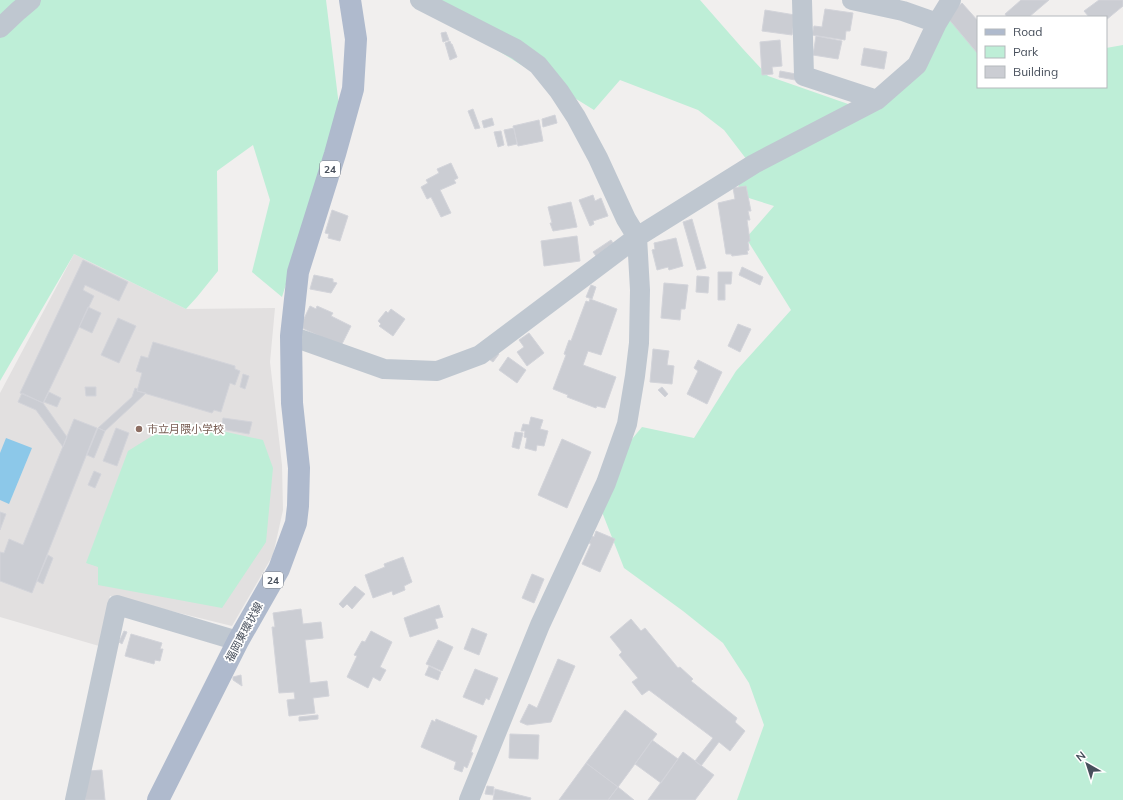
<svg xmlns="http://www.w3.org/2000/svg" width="1123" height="800" font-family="Mulish,'Noto Sans JP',sans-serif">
<rect width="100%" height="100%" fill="#f1efee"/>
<path fill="#e2e0e0" d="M74,254L186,309L275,308L270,362L282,465L283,510L273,555L232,626L110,596L99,646L0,617V393Z"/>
<path fill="#beeed7" d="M0,0H326L340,114L282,297L252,272L270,200L253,145L217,171L218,271L197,297L186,309L74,254L0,381Z
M416,0H700L743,49L768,76L871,112L950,19L978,49V87H1106V48L1123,45V800H737L764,725L749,683L723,643L683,611L624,568L593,489L612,463L642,427L694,438L736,371L791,310L746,238L774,206L736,194L747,160L724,130L698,110L620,80L594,110Z
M176,421L263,440L273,468L266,542L222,608L98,585V567L86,563L128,451Z"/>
<path fill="#8cc8e9" d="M6,438L32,448L9,504L0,500V453Z"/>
<path fill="#cbcdd3" stroke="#d3d4da" d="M1021,0H1049L1029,17H1007L1005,14Z
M1099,0H1123V6L1106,20V17H1089L1084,11Z
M962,3L978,21V54L947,17Z
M825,9L853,13L850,31H846L845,40L812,35L814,26L822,27Z
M765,10L795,15L792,35L762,31Z
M446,32L449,40L443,42L441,33Z
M816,36L842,41L838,59L813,55Z
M780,40L782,66L772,67L773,74L762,75L760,42Z
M450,41L451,44H452L457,57L450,60L445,43Z
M864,48L887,52L884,69L861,65Z
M780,71L796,74L795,80L779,77Z
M473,109L480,128L475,129L468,111Z
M555,115L557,123L543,127L542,119Z
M492,118L494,125L484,128L482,121Z
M539,120L543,141L518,146L513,126Z
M514,128L517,144L508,146L504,130Z
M501,131L504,145L498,147L494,132Z
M451,163L458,178L454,180L456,183L440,190L451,213L441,217L431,197L427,199L421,187L428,183L426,180L439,173L437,169Z
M746,186L751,211H748L750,220H747L750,241L748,242L749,250L747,251L748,254L732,256L731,254H726L718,203L735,199L733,188Z
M593,195L595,201L601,198L608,216L593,221L594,224L590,226L579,200Z
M571,202L577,227L553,231L550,223H552L548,207Z
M332,210L348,216L340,241L328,238L329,234L325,233Z
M692,219L706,268L697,270L683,222Z
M577,236L580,261L544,266L541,241Z
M676,238L683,266L669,270L668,267L657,270L652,250L655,249L654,243Z
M611,240L613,243L596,256L593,252Z
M83,260L128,282L119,301L85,285L83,290L94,296L43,403L20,393Z
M742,267L763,277L760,285L739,275Z
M718,272H732L731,284H725V300H718Z
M314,275L333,279V282L337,283L331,293L310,289Z
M697,276L709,277L708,293L696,292Z
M664,283L688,285L685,309H681L680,320L661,318Z
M591,285L596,287L592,299L586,297Z
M590,299L617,309L601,355L588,351L583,365L616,377L605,408L597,406L596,408L567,397L568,395L553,389L566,355L564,354L569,340L571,341L586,301L589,302Z
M310,306L316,309L317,306L333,313L331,316L351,326L341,346L300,327Z
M88,307L101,313L92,333L79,327Z
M391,309L405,319L393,336L379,326L381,324L378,321L386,311L388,313Z
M118,318L136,326L119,363L101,355Z
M738,324L751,329L740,352L728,346Z
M529,333L544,353L527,366L517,352L524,347L519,340Z
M153,342L235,366V369L240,371L235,385L230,383L221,412L214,410L212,413L137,391L142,373L136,371L141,356L148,358Z
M492,349L499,354L493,362L486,357Z
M653,349L669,351L667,365L674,366L672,384L650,382Z
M508,357L526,370L517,383L499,370Z
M698,360L722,372L707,404L687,394L698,371L694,368Z
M243,374L249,376L245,389L240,387Z
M85,387H96V396H86Z
M662,387L668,394L665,397L658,390Z
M135,388L138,389L137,391L146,393L105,431L98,428L132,397Z
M49,392L61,398L57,407L44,402Z
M22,393L43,403L67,437L63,447L36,410L18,402Z
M531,417L543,420L540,429L548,431L544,446L537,445L536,451L525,448L527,438L524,437L525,431H521L523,424L529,425Z
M223,418L252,422L249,434L221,429Z
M74,419L97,428L32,593L0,581V552L4,553L9,539L23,545Z
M98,428L105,431L94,458L87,455Z
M116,428L129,433L117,466L103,461Z
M515,432L523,433L519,449L512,447Z
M562,439L591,452L567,508L538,495Z
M94,471L101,474L95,488L88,485Z
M0,512L6,514L0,530Z
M596,531L615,539L600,572L582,564L591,544L589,543L592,536L594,537Z
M48,555L53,558L43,584L37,581Z
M403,557L412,582L404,586L405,590L393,595L392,591L373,598L365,575L385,567L384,564Z
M532,574L544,579L534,603L522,598Z
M355,586L365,594L352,609L347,604L343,608L339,604Z
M439,605L443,617L435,619L438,628L410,637L404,618Z
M301,609L303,624L321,622L323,638L305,640L310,683L327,681L329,696L313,698L315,713L289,716L287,700L295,699L294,692L279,693L272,627H275L273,613Z
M631,619L641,631L645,628L678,668L680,667L693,679L691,681L737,718L735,722L745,731L730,751L719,742L701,766L695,761L713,738L649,690L642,695L632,682L638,678L619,655L622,652L610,637Z
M472,628L487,634L479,655L464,649Z
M124,631L127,632L122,644L119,642Z
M371,631L392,642L380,667L386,670L380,681L373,677L368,688L347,677L357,656L354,655L362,641L365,642Z
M131,634L162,643L160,649H163L160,661L155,660L154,664L125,656Z
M438,640L453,647L442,671L426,664Z
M558,659L575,666L551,722L527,725L520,722L529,704L537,708Z
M429,666L441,672L438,680L425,675Z
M475,669L498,678L489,700L486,698L483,705L463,697Z
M241,675L242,686L233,680V677Z
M625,710L657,734L618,787L586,763Z
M318,715V719L299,721V717Z
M436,719L477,736L471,752L473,753L467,768L464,766L462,772L454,769L456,762L421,747L432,720L435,722Z
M510,734L539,735L538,759L509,758Z
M652,740L678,759L661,783L635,764Z
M683,752L714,775L695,800H648Z
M586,763L618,787L608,800H559Z
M102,770L105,800H85L89,771Z
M487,786L494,787L493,795L485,794Z
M618,787L634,800H608Z
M495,789L531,798L530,800H493Z"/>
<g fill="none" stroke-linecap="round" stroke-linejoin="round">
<path stroke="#bfc7d0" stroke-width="20" d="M420,0L516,49L538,65L559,91L576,117L598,158L626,219L637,237L640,290L639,343L635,376L627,424L606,483L540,625L469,800
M802,0L804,76L877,100
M852,0L903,11L937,23
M0,28L18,11L31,0
M291,336L384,369L437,371L480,355L637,237L754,164L877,100L917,65L937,23L951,0
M75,800L117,605L238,641"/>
<path stroke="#afbacd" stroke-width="22" d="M158,800L238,641L279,569L296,523L298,506L299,468L292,403L291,336L298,272L335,154L353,89L356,39L350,0"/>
</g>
<circle fill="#8d6e63" stroke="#fff" stroke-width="1.5" cx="139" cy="429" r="4"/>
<g text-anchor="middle" stroke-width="3.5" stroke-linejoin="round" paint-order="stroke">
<g fill="#fff" stroke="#7e848c" stroke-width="1">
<rect x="320" y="161" width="20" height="16" rx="3"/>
<rect x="263" y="572" width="20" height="16" rx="3"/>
</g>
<g font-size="10" font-weight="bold" fill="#474f5b">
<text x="330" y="173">24</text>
<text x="273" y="584">24</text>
</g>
<g font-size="11" fill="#785e54" stroke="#fff" text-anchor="start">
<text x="147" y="433">市立月隈小学校</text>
</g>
<g font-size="11" fill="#474f5b" stroke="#fff">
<text transform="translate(244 632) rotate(-62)" y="4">福岡東環状線</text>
</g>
</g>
<rect x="977" y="16" width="130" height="72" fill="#ffffff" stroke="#b5b9bd"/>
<rect x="985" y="29" width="20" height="6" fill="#afbacd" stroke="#b5b9bd"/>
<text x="1013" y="36" font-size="12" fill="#474f5b">Road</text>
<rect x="985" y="46" width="20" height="12" fill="#beeed7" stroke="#b5b9bd"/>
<text x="1013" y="56" font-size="12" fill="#474f5b">Park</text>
<rect x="985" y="66" width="20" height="12" fill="#cbcdd3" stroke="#b5b9bd"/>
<text x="1013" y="76" font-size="12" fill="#474f5b">Building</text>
<g transform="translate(1087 764) rotate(321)" stroke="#ffffff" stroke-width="3" paint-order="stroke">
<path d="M0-3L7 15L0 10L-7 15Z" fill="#474f5b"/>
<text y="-6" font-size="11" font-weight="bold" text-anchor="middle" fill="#474f5b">N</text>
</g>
</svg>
